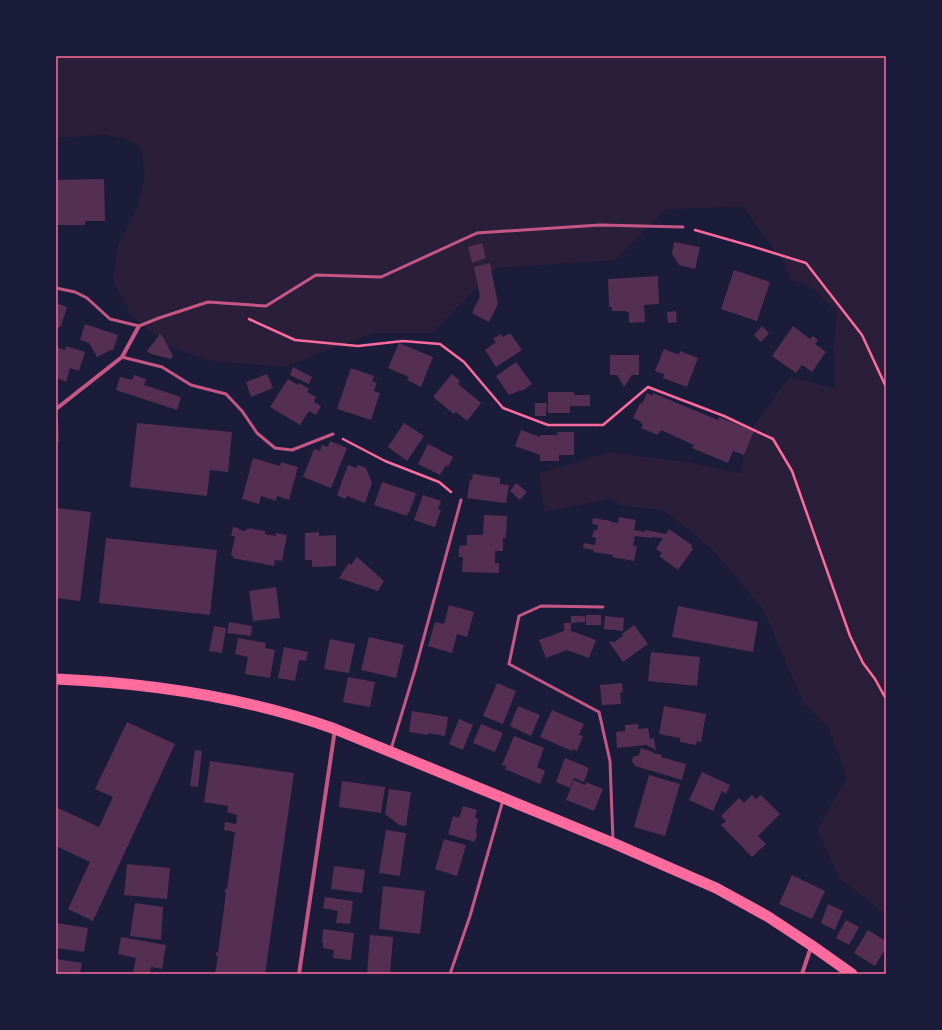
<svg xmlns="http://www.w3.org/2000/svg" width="942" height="1030" font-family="'Times New Roman',serif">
<rect width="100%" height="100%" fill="#1b1b3a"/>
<path fill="#2a1e3b" d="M56,56H886V915L839,878L817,830L847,778L829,729L803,702L763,609L710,547L663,510L623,506L609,499L544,512L539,474L609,452L687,462L740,473L749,433L789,377L835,388L834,347L837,312L814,289L791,280L783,262L743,207L666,209L616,260L496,268L432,333H373L284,367L211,361L168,346L131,315L113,282L118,245L137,207L145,177L141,147L126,139L106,135L56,138Z"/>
<path fill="#542f53" d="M104,179L105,221H85V225H57V222H56V180Z
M674,242L700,247L695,269L679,265L672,254Z
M482,243L486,258L472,263L468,247Z
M490,263L498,304L489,322L472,313L480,296L474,267Z
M734,270L770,282L757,321L721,309Z
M658,276L659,304L644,305L645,322L629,323V312H626V311H612V307H609L608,279Z
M56,303L67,307L61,326L56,329Z
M676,311L677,322L668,323L667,312Z
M85,324L118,335L113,351L111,350L97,357L89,343L80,340Z
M762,326L769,333L761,342L754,335Z
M793,326L810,339L813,336L818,340L815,344L826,352L812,372L802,365L796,373L772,356Z
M510,333L522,350L496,367L485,350L496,342L493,339L501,334L503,337Z
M160,334L163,337L173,356L171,359L151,354L147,351Z
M399,343L433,357L421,387L407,380L409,377L388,368Z
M66,346L85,352L79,371L70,368L66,382L56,378V347L65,350Z
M664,349L679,355L680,351L698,358L687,387L663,378L664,374L655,371Z
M610,355H639V375H632L624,387L617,375H610Z
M516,362L532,384L522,391L521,390L509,395L496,376Z
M293,367L312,377L309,384L290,375Z
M351,368L374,376L372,381L377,383L374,391L380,393L371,420L337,409Z
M267,374L273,388L251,397L246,382Z
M452,374L460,381L458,384L481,403L467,421L456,412L454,414L433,397Z
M134,375L146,379L144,385L181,397L177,410L116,390L120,377L132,380Z
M288,379L298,385L299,383L309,389L307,392L316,397L314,402L321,406L316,415L309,411L300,425L270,407Z
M548,392H574V395H590V406H570V413H548Z
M647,393L652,396L653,393L718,420L719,417L754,431L744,455L733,451L728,463L692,448L694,445L661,430V432L659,431L658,435L641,428L643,424L641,423V422L633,418L640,403L642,404Z
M535,403H547L546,416H535Z
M58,419L59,442H56V420Z
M137,423L232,432L228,472L210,470L207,496L130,487Z
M404,423L424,436L407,461L388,447Z
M521,430L540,437V435H558L557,432H574V455H559V461H540V455L515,446Z
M330,441L347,448L331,488L303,477L314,449L320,451L322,445L328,447Z
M428,444L453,457L448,467L446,465L440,475L418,464Z
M253,458L280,466L281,462L298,467L289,500L277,496L276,501L261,496L259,504L242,499Z
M348,465L356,468L358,465L366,468L372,483L365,503L347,496L345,499L337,495Z
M473,474L500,478V484L509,485L506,503L467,498L470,479L472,480Z
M382,482L416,493L409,513L408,512L407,516L374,505Z
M516,483L527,492L520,500L510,491Z
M423,495L441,501L438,509L441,510L435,527L414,520Z
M56,508L91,512L80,601L56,598Z
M484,515L507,516L506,538H503V551H495V563H499V573L462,572L463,557H459V546L467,545V535H483Z
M619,517L636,520L634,530L645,532V530L666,534L669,529L692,545L691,547L693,549L678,570L659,556L662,553L656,549L663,538L652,537V538L635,536L633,546H637L634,561L612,557L613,555L593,552L594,550L583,548L584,543L595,545L596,538L592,537L594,530H597L598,525L592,524L593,518L611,521V522L618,523Z
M233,527L239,528V530L246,531V529H249V528L265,531V534L276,536V533L287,535L282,561L275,560L274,566L233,558V556L231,555L235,536H231Z
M319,532V536L336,535V566L312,567V560H305V533Z
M106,538L217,550L210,615L99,603Z
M357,557L384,581L378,591L339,578L349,563L351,565Z
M276,587L280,618L253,621L249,591Z
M449,605L474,612L467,637L457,634L452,653L428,646L435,622L444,624Z
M678,606L758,622L753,652L672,637Z
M586,615H601V625H586Z
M571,616H585V622L571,623Z
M605,616L624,618L623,631L604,629Z
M229,622L252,626L251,636L227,633Z
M564,623H571V631L596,640L589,658L567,650L546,658L539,640L564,631Z
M634,625L648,644L623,662L609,642L612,641L613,643L623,636L622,634Z
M214,626L226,628L222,653L209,651Z
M369,637L404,645L396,678L361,670Z
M238,638L266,643L265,648L275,650L270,678L245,674L248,657L235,654Z
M330,639L355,644L349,673L324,669Z
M284,647L308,652L306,661L299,660L295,681L278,678Z
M651,652L700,657L697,686L648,681Z
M348,677L375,682L370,707L343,702Z
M497,683L516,691L503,724L483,716Z
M622,683L623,692L620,693L621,704L602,705L600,685Z
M518,706L540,715L531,736L510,726Z
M664,706L706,714L701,742L697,741L696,745L680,742V738L659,734Z
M552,710L584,724L579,735L583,736L577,751L573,749L572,751L540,737Z
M412,711L448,717L445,736L428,733V735L409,732Z
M459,719L473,725L463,750L449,744Z
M127,722L175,744L93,921L68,909L90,862L56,846V807L99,827L113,797L95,789Z
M481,724L503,733L495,752L473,743Z
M638,724V729L648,728L650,739L654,738L656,750L646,745L617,748L616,732L625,731V725Z
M514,736L544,748L537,767L545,771L540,784L505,769L507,766L502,765Z
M641,748L653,752V753L662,755L661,757L686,764L682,780L635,766L632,761L633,757L639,755Z
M195,750L202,751L198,787L190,786Z
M565,758L589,768L584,782L574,778L570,788L556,782Z
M210,761L294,773L265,974H215L218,956H216V952L218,953L226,893H225V889H227L235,832L224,830L225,822L236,824L237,815L227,812L228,806L204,802Z
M702,772L730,785L726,794L722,791L713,811L689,800Z
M649,775L680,784L665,836L634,827Z
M574,780L585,785L586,782L603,789L594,811L566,800Z
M342,781L385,787L381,813L339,807Z
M389,789L411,792L406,826L399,825L385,814Z
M752,795L756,799L761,795L780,814L758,836L766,844L752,857L721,825L726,821L721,816L739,798L744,803Z
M463,806L477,810L475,817L478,820L476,831L477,834L475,842L448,834L453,816L459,818Z
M386,830L406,833L400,876L379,873Z
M444,839L466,845L457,876L435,869Z
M127,864L170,868L167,899L124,895Z
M334,866L365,870L362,893L331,889Z
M792,875L825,891L812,919L779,904Z
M383,886L425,891L420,934L379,929Z
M325,897L353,901L350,924L336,923L338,911L323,908Z
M135,903L163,907L161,940L130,936Z
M828,904L843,911L835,930L821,923Z
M846,920L859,927L849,945L836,938Z
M56,923L88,928L84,952L56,948Z
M323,929L354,933L351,960L333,958L334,950L323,948V942H322Z
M868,930L886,941V948L875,966L854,953Z
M370,935L393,937L390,974H367Z
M121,937L166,945L162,969L151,967L150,974L133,972L136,958L118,954Z
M56,959L82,963L80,974L67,972V974H56Z"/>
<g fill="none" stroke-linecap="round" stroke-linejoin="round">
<path stroke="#ff6b9d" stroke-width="2.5" d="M695,230L751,246L806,263L862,335L886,387
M249,319L295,340L358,346L403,341L440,344L464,362L503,408L548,425H603L648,387L724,416L773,439L792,471L850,636L863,663L875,679L886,699
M343,439L385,461L439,482L451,492"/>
<path stroke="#c65784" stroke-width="3" d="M56,288L75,292L87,298L110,319L139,326L159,318L208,302L266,306L316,275L381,277L477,233L600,225L683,227
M122,357L162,367L191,385L226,394L242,411L257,433L275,448L292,450L333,434
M603,607L541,606L519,616L509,664L599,712L610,761L613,841
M391,749L415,670L461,500
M450,974L470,916L503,800"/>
<path stroke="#c65784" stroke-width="4" d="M56,409L122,357L139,326
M299,974L335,729
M802,974L811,947"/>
<path stroke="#ff6b9d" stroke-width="11" d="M56,679C151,683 245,697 335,729L613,843L716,888L767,916L811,945L852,974"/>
</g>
<rect width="942" height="1030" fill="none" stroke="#1b1b3a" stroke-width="114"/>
<rect x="57" y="57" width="828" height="916" fill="none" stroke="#ff6b9d" stroke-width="1.5"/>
</svg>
